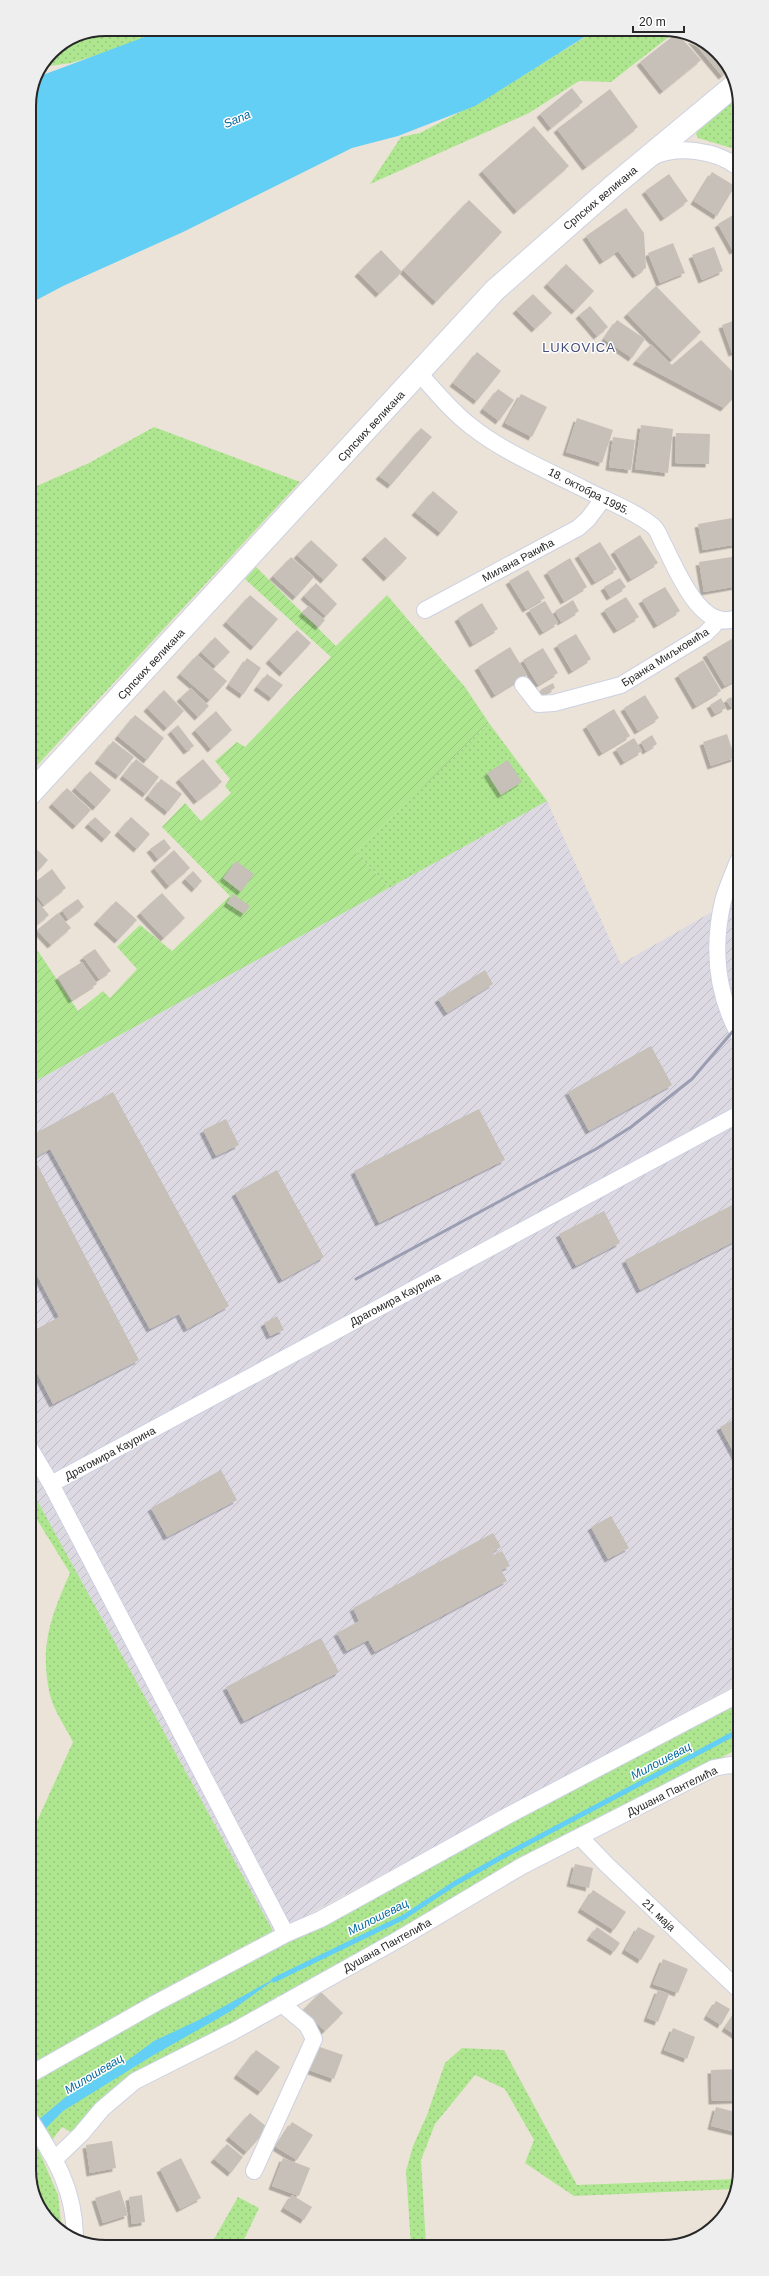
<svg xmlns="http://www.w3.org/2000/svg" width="769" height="2276" font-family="Helvetica,sans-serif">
<defs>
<pattern id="industrial-furrows" width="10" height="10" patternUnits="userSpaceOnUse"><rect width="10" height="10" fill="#dcd9e3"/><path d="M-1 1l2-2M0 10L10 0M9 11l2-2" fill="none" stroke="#bdbac3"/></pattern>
<pattern id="grass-dots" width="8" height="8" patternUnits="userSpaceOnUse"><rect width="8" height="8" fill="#aee690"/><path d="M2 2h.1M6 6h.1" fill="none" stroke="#96c57c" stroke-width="1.8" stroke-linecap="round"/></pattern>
<pattern id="garden-furrows" width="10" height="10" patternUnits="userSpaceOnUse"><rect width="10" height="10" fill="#aee690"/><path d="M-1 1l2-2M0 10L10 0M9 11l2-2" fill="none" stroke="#96c57c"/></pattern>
<filter id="shadow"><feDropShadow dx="-3.5" dy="3.5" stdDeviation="0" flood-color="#0004"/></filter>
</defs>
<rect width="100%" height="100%" fill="#ebe3d8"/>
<path fill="url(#industrial-furrows)" d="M547,801L621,964L738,897L739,1683L274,1933L31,1489L30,1084Z"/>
<path fill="url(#grass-dots)" d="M106,29H162L146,35L130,48L119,53L101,54L71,63L49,66L38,81L52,51L77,35Z
M598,29H669L675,32L611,82L579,81L529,113L370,184L401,137L420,133L485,99Z
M737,96L738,150L698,138L696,134L698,130L721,112Z
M154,427L300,482L30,773V489L89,463Z
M489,723L547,801L389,888L356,852Z
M31,1489L274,1933L31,2066V1898L37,1890L33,1830L73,1742C66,1728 54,1711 50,1695C39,1647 51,1616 70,1573L31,1510Z
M739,1698V1748L188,2049L74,2134L62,2127L48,2145L31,2120V2081L83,2050Z
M462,2048L504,2050L577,2185L737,2179L734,2189L574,2196L525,2163L534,2140L505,2089L475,2075L435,2124L421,2160L426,2245L411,2246L406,2171L413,2146L427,2115L445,2063Z
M32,2142L39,2151L58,2195L62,2231L55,2228L32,2190Z
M238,2197L259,2208L241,2246H210Z"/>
<path fill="url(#garden-furrows)" d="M256,567L336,646L387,595L465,687L489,723L356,852L389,888L30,1084V939L78,1011L103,991L110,998L137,969L117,947L140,925L172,951L230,896L162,827L185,803L201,821L231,793L225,786L230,779L215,761L237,742L245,747L331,657L245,579Z"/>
<path fill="#63cff5" d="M166,29H597L475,106L398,136L352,148L183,232L63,286L29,304V101L40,76Z
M279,1976L231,2011L152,2056L63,2111L32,2142L31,2126L67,2096L124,2063L154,2041L201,2019Z"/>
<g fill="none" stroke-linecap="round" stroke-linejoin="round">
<path stroke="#63cff5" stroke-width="5" d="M274,1980L404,1917L454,1884L509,1853L739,1731"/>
</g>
<path fill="#c6c0b8" filter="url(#shadow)" d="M677,33L701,60L663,91L640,62Z
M691,39L714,48L728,71L722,76Z
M572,88L583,102L551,128L540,114Z
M610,89L638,127L586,167L557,129Z
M534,126L569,166L517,211L482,171Z
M712,172L735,186L717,216L694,201Z
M669,174L688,201L664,218L645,191Z
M469,200L502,232L436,302L403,270Z
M626,208L644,233L646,268L636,275L618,251L603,261L586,236Z
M738,212V249L733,251L718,224Z
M673,243L685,273L660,283L648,253Z
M714,247L723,271L702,280L692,255Z
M381,250L402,272L379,294L358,273Z
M566,264L594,291L575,311L547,284Z
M656,286L701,332L672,360L627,314Z
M533,294L552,313L535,329L516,310Z
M590,306L608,327L597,336L579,315Z
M738,319V351L732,353L722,325Z
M617,320L645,339L632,358L604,339Z
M701,340L738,377V393L724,408L636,361L651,344L672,365Z
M477,352L501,371L477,401L453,383Z
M498,389L514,400L499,421L483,409Z
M521,394L547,407L532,437L505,423Z
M577,418L613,430L602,463L566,452Z
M641,425L673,429L668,473L635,469Z
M421,428L432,437L391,485L379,476Z
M676,433L710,434L709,464L675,463Z
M613,437L635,440L631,470L609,467Z
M433,491L458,512L441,533L415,512Z
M738,517V544L703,550L698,524Z
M640,535L658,563L631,579L614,551Z
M385,537L407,558L387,578L365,556Z
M311,540L338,565L324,580L297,555Z
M600,542L617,569L595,582L578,555Z
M738,556V586L704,592L699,562Z
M291,557L314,577L296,597L273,576Z
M570,558L587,587L564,601L547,572Z
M528,570L545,598L526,609L509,581Z
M620,578L626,587L610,597L604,587Z
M316,583L337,604L326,616L304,596Z
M665,587L680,611L657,625L642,600Z
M250,595L278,619L254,647L226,622Z
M626,597L639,617L617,630L604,610Z
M573,600L579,611L561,622L555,611Z
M545,601L558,623L543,632L529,610Z
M482,603L498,629L473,644L458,618Z
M308,606L325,620L319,627L302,613Z
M297,630L311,643L283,673L269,660Z
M576,634L591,659L572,671L557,645Z
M215,637L230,652L216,666L201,652Z
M735,637L738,643V679L725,686L706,654Z
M510,647L527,675L495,695L478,667Z
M543,648L558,673L538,685L523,660Z
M197,655L227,681L210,700L180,674Z
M247,658L261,668L243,695L229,685Z
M703,660L721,691L696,706L678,675Z
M267,674L283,685L272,698L257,687Z
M553,683L555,688L543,695L540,690Z
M191,688L209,706L198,717L180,698Z
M164,690L184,711L167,728L147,708Z
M645,695L659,718L638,731L624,708Z
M731,697L736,705L731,707L726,700Z
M721,698L726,708L715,714L710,705Z
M614,709L630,736L602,753L586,726Z
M216,711L232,730L211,749L195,730Z
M135,715L164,738L147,760L118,736Z
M178,725L194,746L187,751L171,731Z
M727,734L735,758L711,766L703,742Z
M652,735L657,744L646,751L641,742Z
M634,738L642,751L624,762L616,749Z
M113,741L134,757L119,776L98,760Z
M136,759L159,777L146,794L123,776Z
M203,759L222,782L197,801L179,779Z
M508,760L522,782L501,795L487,773Z
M90,771L111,790L96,807L75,788Z
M161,779L182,794L168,812L148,796Z
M67,788L91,810L76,826L52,804Z
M95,817L111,832L105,839L88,824Z
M131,817L150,834L137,849L118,832Z
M164,839L171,848L158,859L150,849Z
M30,843L48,860L30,880Z
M174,850L190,868L169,886L154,868Z
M236,861L254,874L241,892L223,878Z
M52,869L66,888L44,905L30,886Z
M193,871L202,881L195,889L185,879Z
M162,893L185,918L164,938L140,913Z
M233,894L250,906L244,914L227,903Z
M33,896L49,915L34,927L30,922V898Z
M78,899L84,907L68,919L62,910Z
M116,901L137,920L118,940L97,921Z
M58,913L71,928L51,945L37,930Z
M95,949L111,971L99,979L83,957Z
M82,962L97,984L72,1000L58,977Z
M485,970L493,984L447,1013L438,999Z
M651,1046L672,1085L589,1131L568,1092Z
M113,1092L229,1306L187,1329L179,1314L150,1329L50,1149L34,1158L139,1360L53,1404L31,1361V1332L59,1317L30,1262V1136Z
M479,1109L505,1160L379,1223L354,1171Z
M226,1119L239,1145L216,1156L203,1130Z
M277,1170L324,1257L282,1280L235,1193Z
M738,1202L739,1239L640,1290L625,1260Z
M604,1211L620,1243L576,1266L559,1234Z
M277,1316L284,1330L270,1336L264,1323Z
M739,1417V1463L720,1427Z
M221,1470L237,1500L167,1537L151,1508Z
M611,1516L629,1548L608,1559L591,1527Z
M493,1533L501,1547L493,1552L494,1555L502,1551L510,1566L501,1570L507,1581L375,1652L368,1640L347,1651L337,1633L359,1621L353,1608Z
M321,1638L339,1672L244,1721L226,1687Z
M575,1864L593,1868L589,1888L570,1883Z
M593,1890L626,1912L614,1930L581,1909Z
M597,1927L620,1943L614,1952L590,1937Z
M638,1927L655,1936L641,1960L625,1950Z
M663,1959L688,1969L678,1993L653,1984Z
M658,1990L669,1994L658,2022L647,2018Z
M321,1992L343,2013L325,2031L303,2010Z
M716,2001L730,2009L721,2025L707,2016Z
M738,2009L740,2011V2038L725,2028Z
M673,2028L695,2037L687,2059L664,2050Z
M317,2046L343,2055L334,2079L309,2070Z
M256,2050L280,2067L261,2092L237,2075Z
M740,2069V2100L712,2101L711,2070Z
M716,2107L740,2113V2133L711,2126Z
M250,2113L268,2128L247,2152L229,2137Z
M292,2122L313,2135L297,2160L276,2147Z
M112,2141L116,2168L90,2173L86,2145Z
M227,2144L243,2157L231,2173L214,2159Z
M181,2158L201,2198L180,2209L160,2169Z
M283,2158L310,2168L299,2196L272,2186Z
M120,2190L128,2215L103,2223L95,2198Z
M142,2195L145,2222L132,2224L129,2197Z
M292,2195L312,2207L304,2220L284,2208Z"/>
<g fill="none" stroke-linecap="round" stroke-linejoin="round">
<defs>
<path id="street" d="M652,157C678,145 715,150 738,167
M419,373C436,392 452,412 472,427C505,453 547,470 584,489C607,501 633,510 653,526C659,531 661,541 665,547C677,571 703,636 738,617
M425,610L578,528L588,519L603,499
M523,685L538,704L554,703L621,685L705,634L714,625L716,618
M738,861C733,874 727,887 723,901C712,948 716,992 739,1035
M31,1450L51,1484L286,1934
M51,1484L739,1114
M580,1837L607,1865L740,1991
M31,2074L156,2003L286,1934L321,1919L507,1816L739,1694
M31,2121C56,2160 74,2189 75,2236
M55,2159L81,2134L102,2109L135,2081L234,2031L399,1939L522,1866L714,1768L730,1765L740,1767
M254,2171L314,2039L307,2025L282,2004"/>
<path id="secondary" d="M30,794L495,290L612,187L736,84"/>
</defs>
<use href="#street" stroke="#cdd1e2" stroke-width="18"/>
<use href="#secondary" stroke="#cdd1e2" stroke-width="24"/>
<use href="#street" stroke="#fff" stroke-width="16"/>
<use href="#secondary" stroke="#fff" stroke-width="22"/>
<path stroke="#9b9eb3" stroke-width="3" d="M356,1279L596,1149L631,1127L692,1079L739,1024"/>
</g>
<g text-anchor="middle" stroke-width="3" stroke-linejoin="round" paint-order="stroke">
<g font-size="11" fill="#272727" stroke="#fff">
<text transform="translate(600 198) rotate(-40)" y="4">Српских великана</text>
<text transform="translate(371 426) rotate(-47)" y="4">Српских великана</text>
<text transform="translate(589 491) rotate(27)" y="4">18. октобра 1995.</text>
<text transform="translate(518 560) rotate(-28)" y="4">Милана Ракића</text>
<text transform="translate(665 657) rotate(-32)" y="4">Бранка Миљковића</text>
<text transform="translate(151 664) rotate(-47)" y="4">Српских великана</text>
<text transform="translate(395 1299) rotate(-28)" y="4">Драгомира Каурина</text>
<text transform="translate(110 1453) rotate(-28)" y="4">Драгомира Каурина</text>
<text transform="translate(672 1791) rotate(-26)" y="4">Душана Пантелића</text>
<text transform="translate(659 1915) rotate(44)" y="4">21. маја</text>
<text transform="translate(387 1945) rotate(-29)" y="4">Душана Пантелића</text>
</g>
<g font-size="12" font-style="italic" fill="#056a9e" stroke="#fff">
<text transform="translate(237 119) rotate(-23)" y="4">Sana</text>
<text transform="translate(661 1761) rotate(-28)" y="4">Милошевац</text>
<text transform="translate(378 1917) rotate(-27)" y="4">Милошевац</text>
<text transform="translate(94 2074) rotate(-31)" y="4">Милошевац</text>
</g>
<g font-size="13" letter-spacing="1" fill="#464f7a" stroke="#fff">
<text x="579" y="352">LUKOVICA</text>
</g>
</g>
<path d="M0 0H769V2276H0ZM106 36H663A70 70 0 0 1 733 106V2170A70 70 0 0 1 663 2240H106A70 70 0 0 1 36 2170V106A70 70 0 0 1 106 36Z" fill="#eee" fill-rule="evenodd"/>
<path fill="none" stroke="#272727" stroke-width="2" d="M106 36H663A70 70 0 0 1 733 106V2170A70 70 0 0 1 663 2240H106A70 70 0 0 1 36 2170V106A70 70 0 0 1 106 36Z"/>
<path d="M633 26v6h51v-6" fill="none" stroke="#272727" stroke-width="2"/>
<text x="639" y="26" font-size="12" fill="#272727" stroke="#ffffff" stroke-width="3" paint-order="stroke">20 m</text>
</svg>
